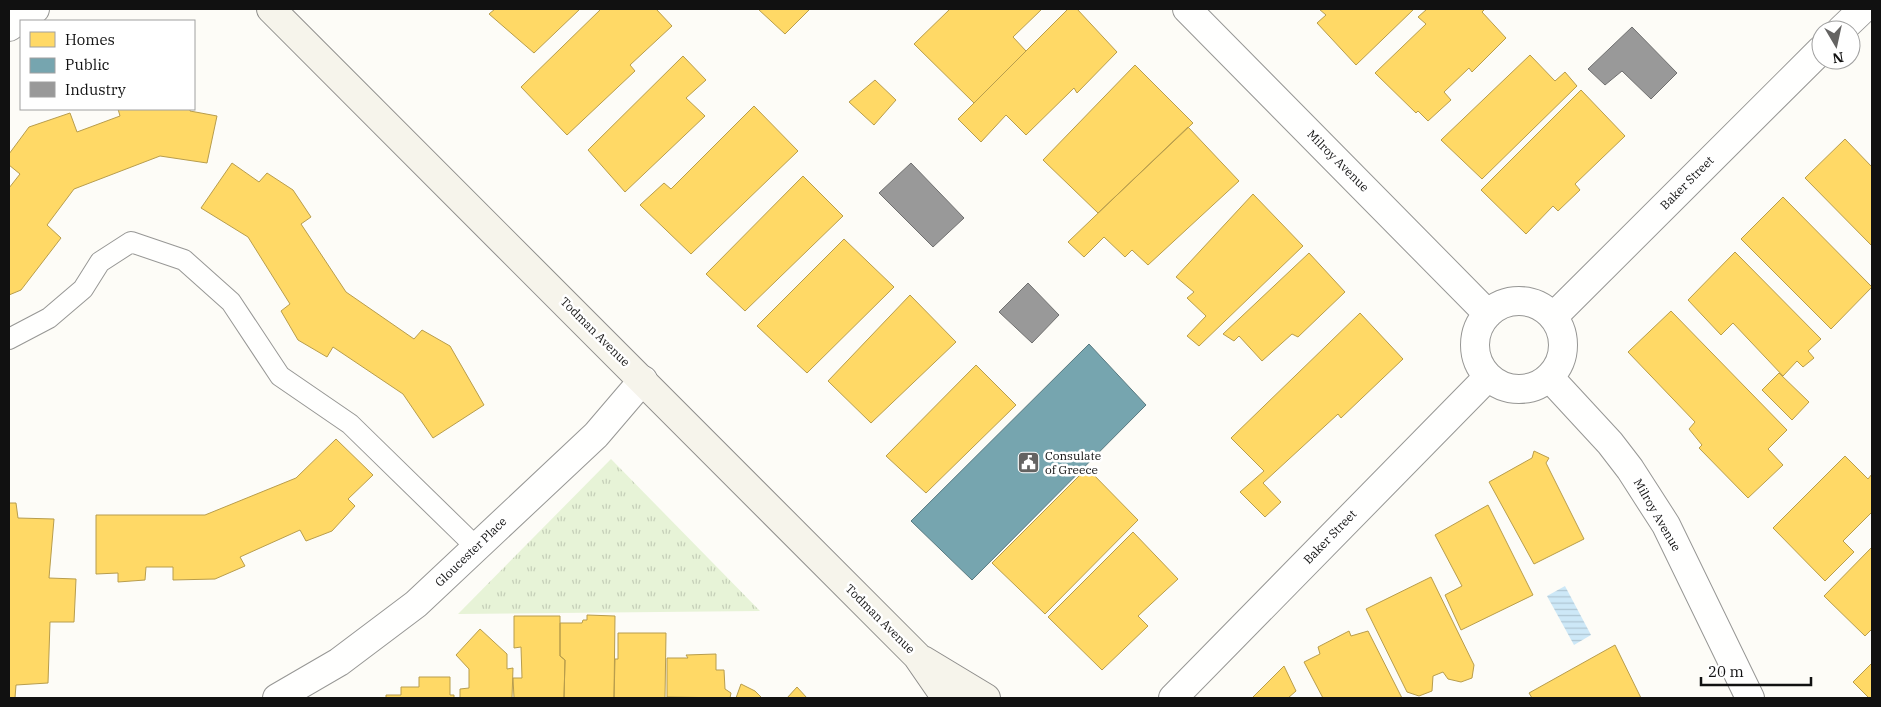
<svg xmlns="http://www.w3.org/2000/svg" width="1881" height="707" font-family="'IBM Plex Serif',serif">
<defs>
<pattern id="park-tufts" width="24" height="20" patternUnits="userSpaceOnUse" patternTransform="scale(1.25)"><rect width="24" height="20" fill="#e7f3d7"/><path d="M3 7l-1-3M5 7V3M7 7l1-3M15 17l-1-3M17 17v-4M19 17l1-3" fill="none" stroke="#c5cfb8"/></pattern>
<pattern id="water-rules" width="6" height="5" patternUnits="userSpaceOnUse" patternTransform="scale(1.25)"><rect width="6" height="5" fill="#cde8f7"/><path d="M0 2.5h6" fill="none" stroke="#afc6d3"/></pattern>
</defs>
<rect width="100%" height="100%" fill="#fdfcf7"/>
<path fill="url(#park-tufts)" d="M611,459L760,611L458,614Z"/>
<path fill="url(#water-rules)" d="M1565,586L1591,635L1574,645L1547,596Z"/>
<path fill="#ffd966" stroke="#b89d4c" d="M495,9H580L534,53L489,14Z
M601,9H656L672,26L630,65L635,71L567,135L521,87Z
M758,9H810L785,34Z
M950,9H1042L1013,37L1026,51L974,103L914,44Z
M1068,9H1077L1117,52L1077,93L1074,88L1026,135L1006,115L981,142L958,119Z
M1319,9H1414L1356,65L1317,23L1326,15Z
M1427,9H1485L1482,12L1506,38L1472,72L1469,68L1444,92L1451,100L1428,121L1418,111L1416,113L1375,73L1426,24L1418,17Z
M1530,55L1555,81L1565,72L1577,86L1482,179L1441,140Z
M683,56L706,80L686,98L705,116L625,192L588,150Z
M1135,65L1193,123L1098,213L1043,160Z
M875,80L896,100L874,125L849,102Z
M1581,90L1625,136L1575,184L1580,190L1558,211L1553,206L1526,234L1481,190Z
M754,106L798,151L691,254L640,205L664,183L671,189Z
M118,109H190V111L217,116L207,163L160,156L74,189L47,225L61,238L21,290L9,295V188L20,174L9,165V154L29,127L70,113L77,132L120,116Z
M1188,127L1239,181L1148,265L1132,250L1125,257L1104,237L1084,257L1068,242Z
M1845,139L1872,167V246L1805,178Z
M232,163L259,182L267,173L293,190L311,217L301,224L346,292L414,339L422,330L450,346L484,405L433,438L403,394L333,347L327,357L298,340L281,311L290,304L248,237L201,208Z
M803,176L843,216L745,311L706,274Z
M1253,194L1303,246L1199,346L1187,336L1206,316L1187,298L1194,292L1176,277Z
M1783,197L1872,287L1831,329L1741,239Z
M844,239L894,287L807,373L757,326Z
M1735,252L1821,339L1808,351L1814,358L1803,367L1797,361L1783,376L1733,323L1721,335L1688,300Z
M1309,253L1345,292L1298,337L1292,334L1262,361L1239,336L1234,341L1223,334Z
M910,295L956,342L871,423L828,381Z
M1671,311L1787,430L1768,449L1783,465L1748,498L1699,448L1702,445L1689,429L1695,422L1628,352Z
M1360,313L1403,359L1341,418L1338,414L1263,483L1281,502L1265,517L1240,492L1264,471L1231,438Z
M976,365L1016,405L926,493L886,456Z
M1779,373L1809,402L1792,420L1762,390Z
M336,439L373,475L348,499L355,506L332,531L306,541L300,530L240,557L245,566L215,579L173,580V567H146L145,580L118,582V573L96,574V515H205L296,478Z
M1534,451L1549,458L1546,463L1584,539L1534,564L1489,482L1532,458Z
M1845,456L1868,479L1872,474V512L1843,541L1854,552L1825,581L1773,528Z
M1087,468L1138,520L1045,614L992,563Z
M9,503H16L18,518L54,519L49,578L76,579L74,622H50L48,683L16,685L15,698H9Z
M1488,505L1533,595L1461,630L1445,595L1462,586L1435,535Z
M1133,532L1178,579L1138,616L1148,626L1102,670L1048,617Z
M1872,547V629L1865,636L1824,596Z
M1431,577L1474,665L1472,678L1461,682L1448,679L1443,672L1433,676L1432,691L1419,696L1407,692L1366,609Z
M587,615L615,616L614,698H564L565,660L560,656V623H582L583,620H587Z
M514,616H560V656L565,660L564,698H514L513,678H522L521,647L514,648Z
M480,629L507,654V669L513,668L512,698H460V689L469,688V669L456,655Z
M1349,631L1351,636L1368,631L1402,698H1323L1304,662L1320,654L1318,647Z
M618,633H666L665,698H614L615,659H618Z
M1615,645L1641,698H1532L1529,693Z
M716,654V670H724L725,689L731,693L730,698L667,697V658H688L686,655Z
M1872,663V698H1869L1853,682Z
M1284,666L1296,691L1288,698H1252Z
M419,677H450V695H454V698H386V695H401V687H419Z
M741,684L755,691L762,698H736Z
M797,687L807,698H787Z"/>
<path fill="#76a5af" stroke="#587980" d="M1089,344L1146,405L972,580L911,521Z"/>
<path fill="#999" stroke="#707070" d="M1632,27L1677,73L1651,99L1622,71L1605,85L1588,69Z
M911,163L964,218L933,247L879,193Z
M1028,283L1059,315L1032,343L999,312Z"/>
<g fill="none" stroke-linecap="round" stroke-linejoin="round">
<defs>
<path id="service" d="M9,339L49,318L83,289L100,262L131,242L184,260L231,302L280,376L350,424L476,547"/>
<path id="minor" d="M1187,9L1488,314
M1841,30L1863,9
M1475 345a44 44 0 1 1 88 0a44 44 0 1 1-88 0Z
M1553,317L1821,50
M1549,377L1610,443L1630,469L1666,525L1750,698
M277,698L339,662L416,604L596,435L643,380
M1173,698L1488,377"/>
<path id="tertiary" d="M9,27L35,9"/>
<path id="secondary" d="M271,9L917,656L946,698
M923,660L986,698"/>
</defs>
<use href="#service" stroke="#979795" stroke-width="22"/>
<use href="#minor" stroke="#979795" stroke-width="30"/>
<use href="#tertiary" stroke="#979795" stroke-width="30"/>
<use href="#secondary" stroke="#8e8d8b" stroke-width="30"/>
<use href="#service" stroke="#fffffe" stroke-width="20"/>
<use href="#minor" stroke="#fffffe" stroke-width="28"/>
<use href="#tertiary" stroke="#fffffe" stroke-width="28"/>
<use href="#secondary" stroke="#f6f4eb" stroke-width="28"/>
</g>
<defs>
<symbol id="civic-square" viewBox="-11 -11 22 22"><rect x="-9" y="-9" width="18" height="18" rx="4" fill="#646362" stroke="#fff"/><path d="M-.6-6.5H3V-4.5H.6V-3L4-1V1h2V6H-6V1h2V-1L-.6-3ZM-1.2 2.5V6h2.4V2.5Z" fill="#fff"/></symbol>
</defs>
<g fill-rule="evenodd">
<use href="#civic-square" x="1016" y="450" width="25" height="25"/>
</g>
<g text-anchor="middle" stroke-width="5" stroke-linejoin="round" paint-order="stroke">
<g font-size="12" fill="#111" stroke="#fff">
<text transform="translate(1338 161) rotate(45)" y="4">Milroy Avenue</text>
<text transform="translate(1687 183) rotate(-45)" y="4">Baker Street</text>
<text transform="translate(595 332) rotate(45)" y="4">Todman Avenue</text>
<text transform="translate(1657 515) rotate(60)" y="4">Milroy Avenue</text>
<text transform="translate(1330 537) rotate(-46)" y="4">Baker Street</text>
<text transform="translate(471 552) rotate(-44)" y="4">Gloucester Place</text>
<text transform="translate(880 619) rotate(45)" y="4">Todman Avenue</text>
</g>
<g font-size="12" fill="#111" stroke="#fff" text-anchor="start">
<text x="1045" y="460">Consulate<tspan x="1045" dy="14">of Greece</tspan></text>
</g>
</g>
<rect width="1881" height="707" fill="none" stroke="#111111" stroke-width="20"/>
<rect x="20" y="20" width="175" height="90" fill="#ffffff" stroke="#a0a0a0"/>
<rect x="30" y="32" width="25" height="15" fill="#ffd966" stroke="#a0a0a0"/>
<text x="65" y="45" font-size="15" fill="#111111">Homes</text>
<rect x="30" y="58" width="25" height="15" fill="#76a5af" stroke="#a0a0a0"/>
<text x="65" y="70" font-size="15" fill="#111111">Public</text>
<rect x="30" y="82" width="25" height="15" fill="#999999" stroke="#a0a0a0"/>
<text x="65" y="95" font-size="15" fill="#111111">Industry</text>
<g transform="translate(1836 45) rotate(171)"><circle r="24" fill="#ffffff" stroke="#a0a0a0"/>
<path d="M0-4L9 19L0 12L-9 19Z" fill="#646362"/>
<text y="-8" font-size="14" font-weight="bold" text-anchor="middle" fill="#111111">N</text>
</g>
<path d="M1701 677v8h110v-8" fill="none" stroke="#111111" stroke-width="2.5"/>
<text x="1708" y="677" font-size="15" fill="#111111" stroke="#ffffff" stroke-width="4" paint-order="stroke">20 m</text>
</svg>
